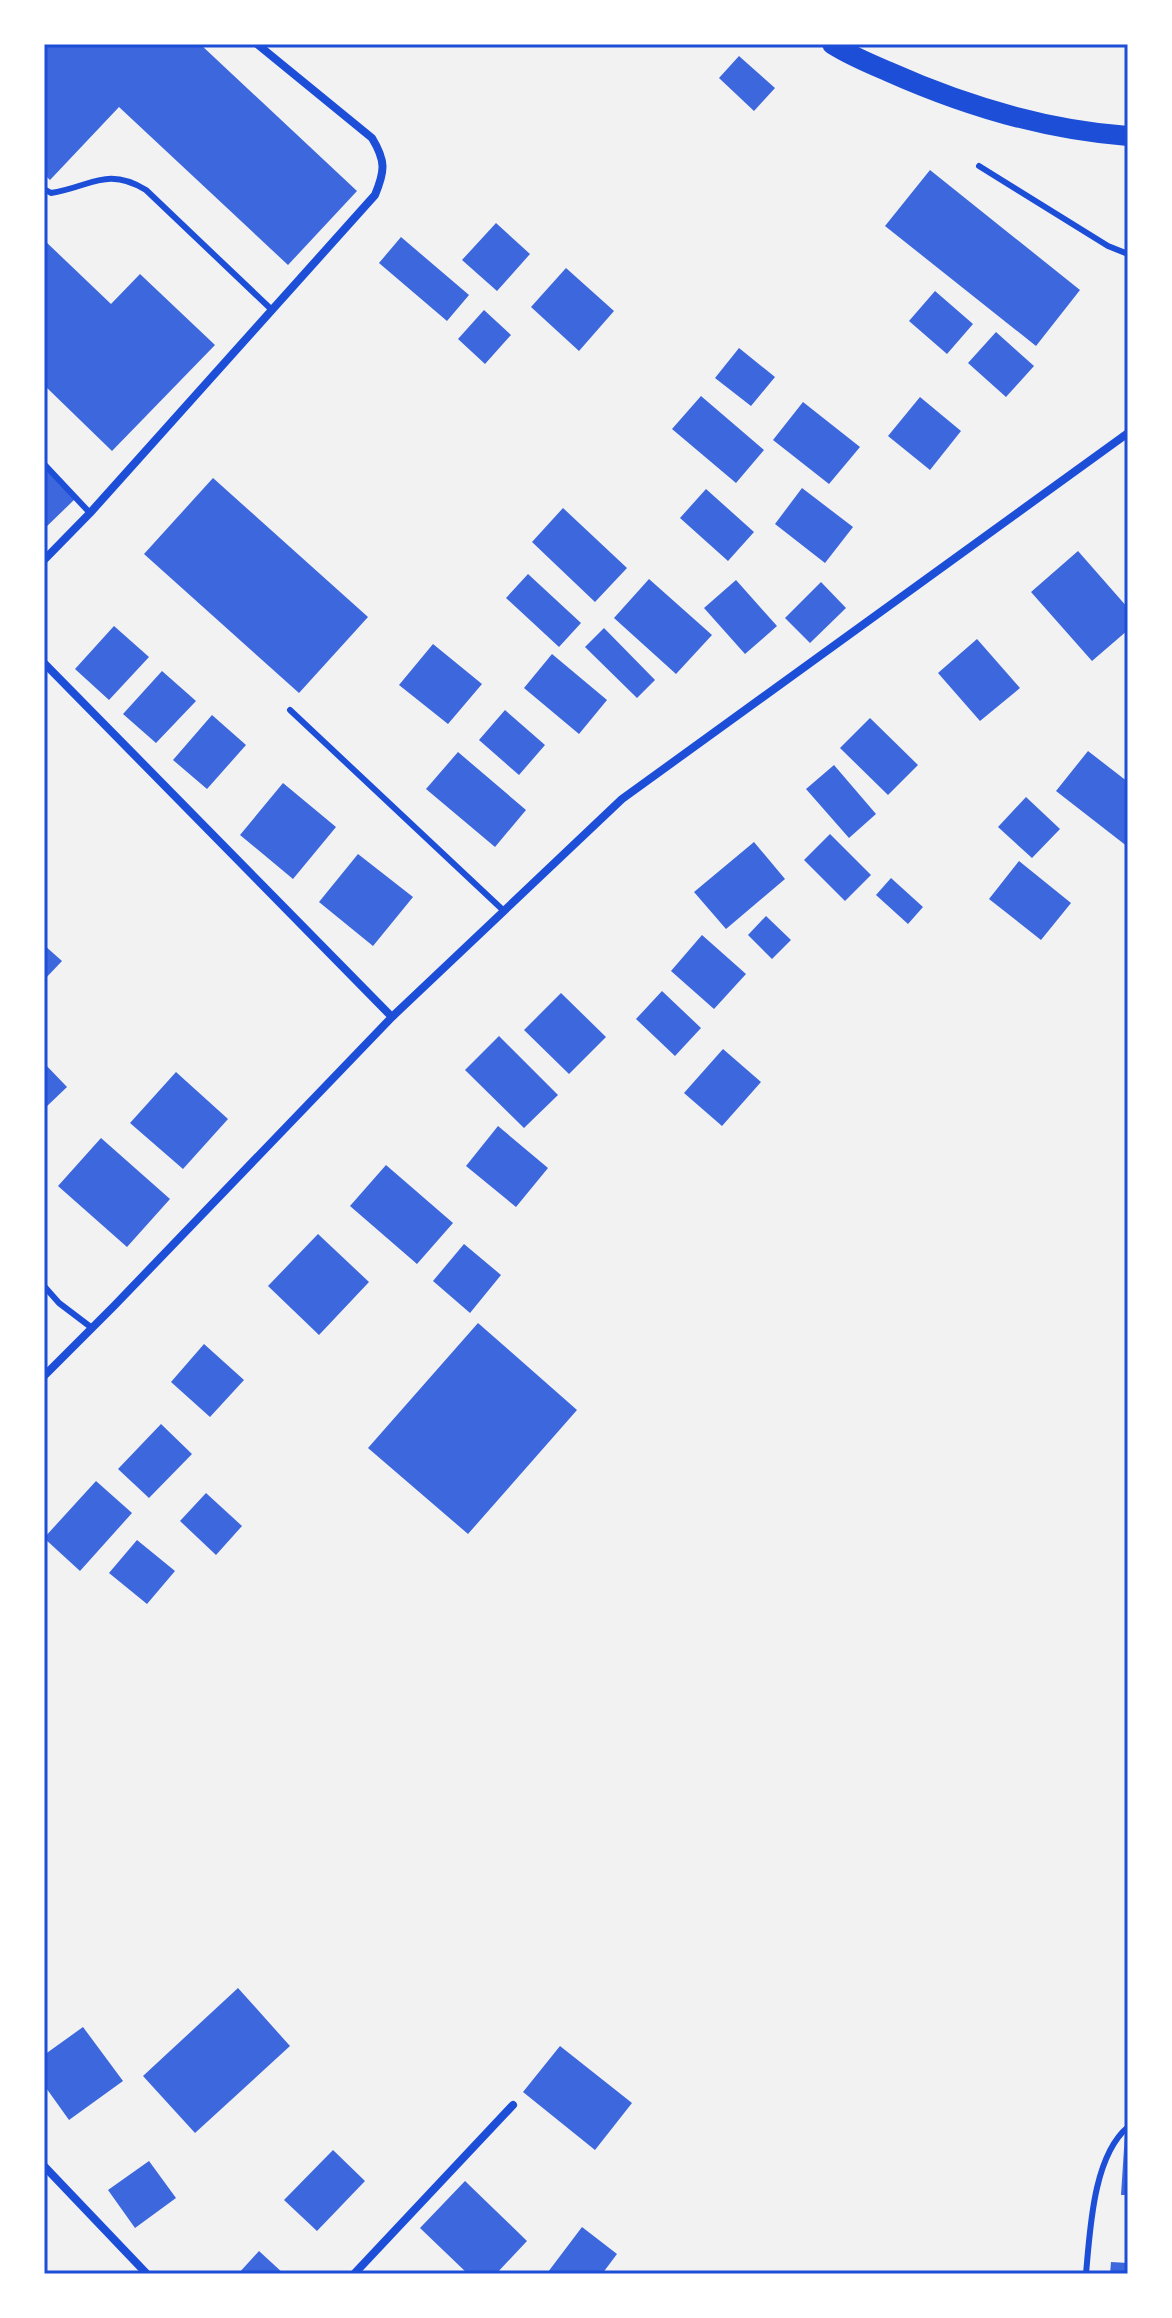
<svg xmlns="http://www.w3.org/2000/svg" width="1172" height="2318" font-family="Mulish,sans-serif">
<rect width="100%" height="100%" fill="#f2f2f2"/>
<path fill="#3d67dc" d="M44,44H200L357,191L288,265L119,107L50,180L44,174Z
M739,56L775,88L754,111L719,78Z
M930,170L1080,290L1036,346L885,226Z
M496,223L530,254L497,291L462,260Z
M401,237L469,295L447,321L379,263Z
M44,240L111,304L140,274L215,345L112,451L44,385Z
M566,268L614,311L579,351L531,307Z
M935,291L973,324L947,354L909,321Z
M484,310L511,335L485,364L458,339Z
M996,332L1034,366L1006,397L968,363Z
M739,348L775,377L751,406L715,378Z
M701,396L764,450L736,483L672,429Z
M920,397L961,431L930,470L888,436Z
M803,402L860,447L829,484L773,440Z
M44,467L75,499L44,529Z
M213,478L368,617L299,693L144,554Z
M802,488L853,527L825,563L775,524Z
M706,489L754,532L728,561L680,518Z
M563,508L627,568L595,602L532,542Z
M1078,551L1128,608V630L1092,661L1031,592Z
M528,574L581,623L559,647L506,598Z
M649,579L712,635L676,674L614,618Z
M736,580L777,626L745,654L704,608Z
M821,582L846,608L810,643L785,618Z
M114,626L149,657L109,700L75,669Z
M604,628L655,680L637,698L585,647Z
M977,639L1020,688L980,721L938,673Z
M433,644L482,684L448,724L399,685Z
M552,654L607,700L579,734L524,688Z
M162,671L196,701L156,743L123,714Z
M505,710L545,745L519,775L479,740Z
M212,715L246,745L207,789L173,760Z
M870,718L918,765L888,795L840,748Z
M1088,751L1128,782V847L1056,791Z
M458,752L526,810L495,847L426,789Z
M834,765L876,814L849,838L806,789Z
M283,783L336,827L293,879L240,835Z
M1026,797L1060,829L1032,858L998,827Z
M830,834L871,875L845,901L804,860Z
M754,842L785,879L726,929L694,892Z
M358,854L413,897L373,946L319,902Z
M1019,861L1071,903L1041,940L989,899Z
M891,878L923,907L908,924L876,895Z
M766,916L791,940L772,959L748,935Z
M702,935L746,974L714,1009L671,971Z
M44,945L62,961L44,980Z
M662,991L701,1028L675,1056L636,1019Z
M561,993L606,1037L569,1074L524,1030Z
M499,1036L558,1095L524,1128L465,1070Z
M723,1049L761,1082L722,1126L684,1093Z
M44,1063L67,1087L44,1109Z
M176,1072L228,1119L183,1169L130,1123Z
M498,1126L548,1168L516,1207L466,1166Z
M101,1138L170,1199L127,1247L58,1186Z
M386,1165L453,1223L417,1264L350,1206Z
M318,1234L369,1282L319,1335L268,1286Z
M464,1244L501,1275L470,1313L433,1281Z
M478,1323L577,1410L468,1534L368,1448Z
M204,1344L244,1380L210,1417L171,1382Z
M161,1424L192,1454L149,1498L118,1469Z
M96,1481L132,1513L80,1571L44,1538Z
M206,1493L242,1526L216,1555L180,1521Z
M137,1540L175,1571L147,1604L109,1573Z
M238,1988L290,2046L195,2133L143,2076Z
M83,2027L123,2081L69,2120L44,2085V2055Z
M560,2046L632,2103L595,2150L523,2092Z
M1125,2133L1128,2134V2195H1121Z
M333,2150L365,2181L317,2231L284,2200Z
M149,2161L176,2198L135,2228L108,2190Z
M465,2181L527,2241L496,2274H468L420,2228Z
M582,2227L617,2254L602,2274H551L548,2272Z
M259,2251L284,2274H238Z
M1111,2262L1128,2263V2274H1110Z"/>
<g fill="none" stroke-linecap="round" stroke-linejoin="round">
<path stroke="#1d4ed8" stroke-width="6" d="M979,166L1108,246L1128,254
M44,189L51,193C90,187 107,166 146,190L272,310
M44,464L90,513
M290,710L504,911
M44,1286L59,1303L92,1328
M1086,2274C1090,2231 1093,2156 1128,2127"/>
<path stroke="#1d4ed8" stroke-width="8" d="M44,560L90,513L375,195C385,171 386,161 372,138L257,44
M44,663L392,1017
M44,1376L114,1306L392,1017L622,799L1128,433
M44,2166L147,2274
M354,2274L513,2105"/>
<path stroke="#1d4ed8" stroke-width="20" d="M832,44C849,55 868,63 887,71C963,105 1045,130 1128,136"/>
</g>
<rect width="1172" height="2318" fill="none" stroke="#ffffff" stroke-width="92"/>
<rect x="46" y="46" width="1080" height="2226" fill="none" stroke="#1d4ed8" stroke-width="3"/>
</svg>
